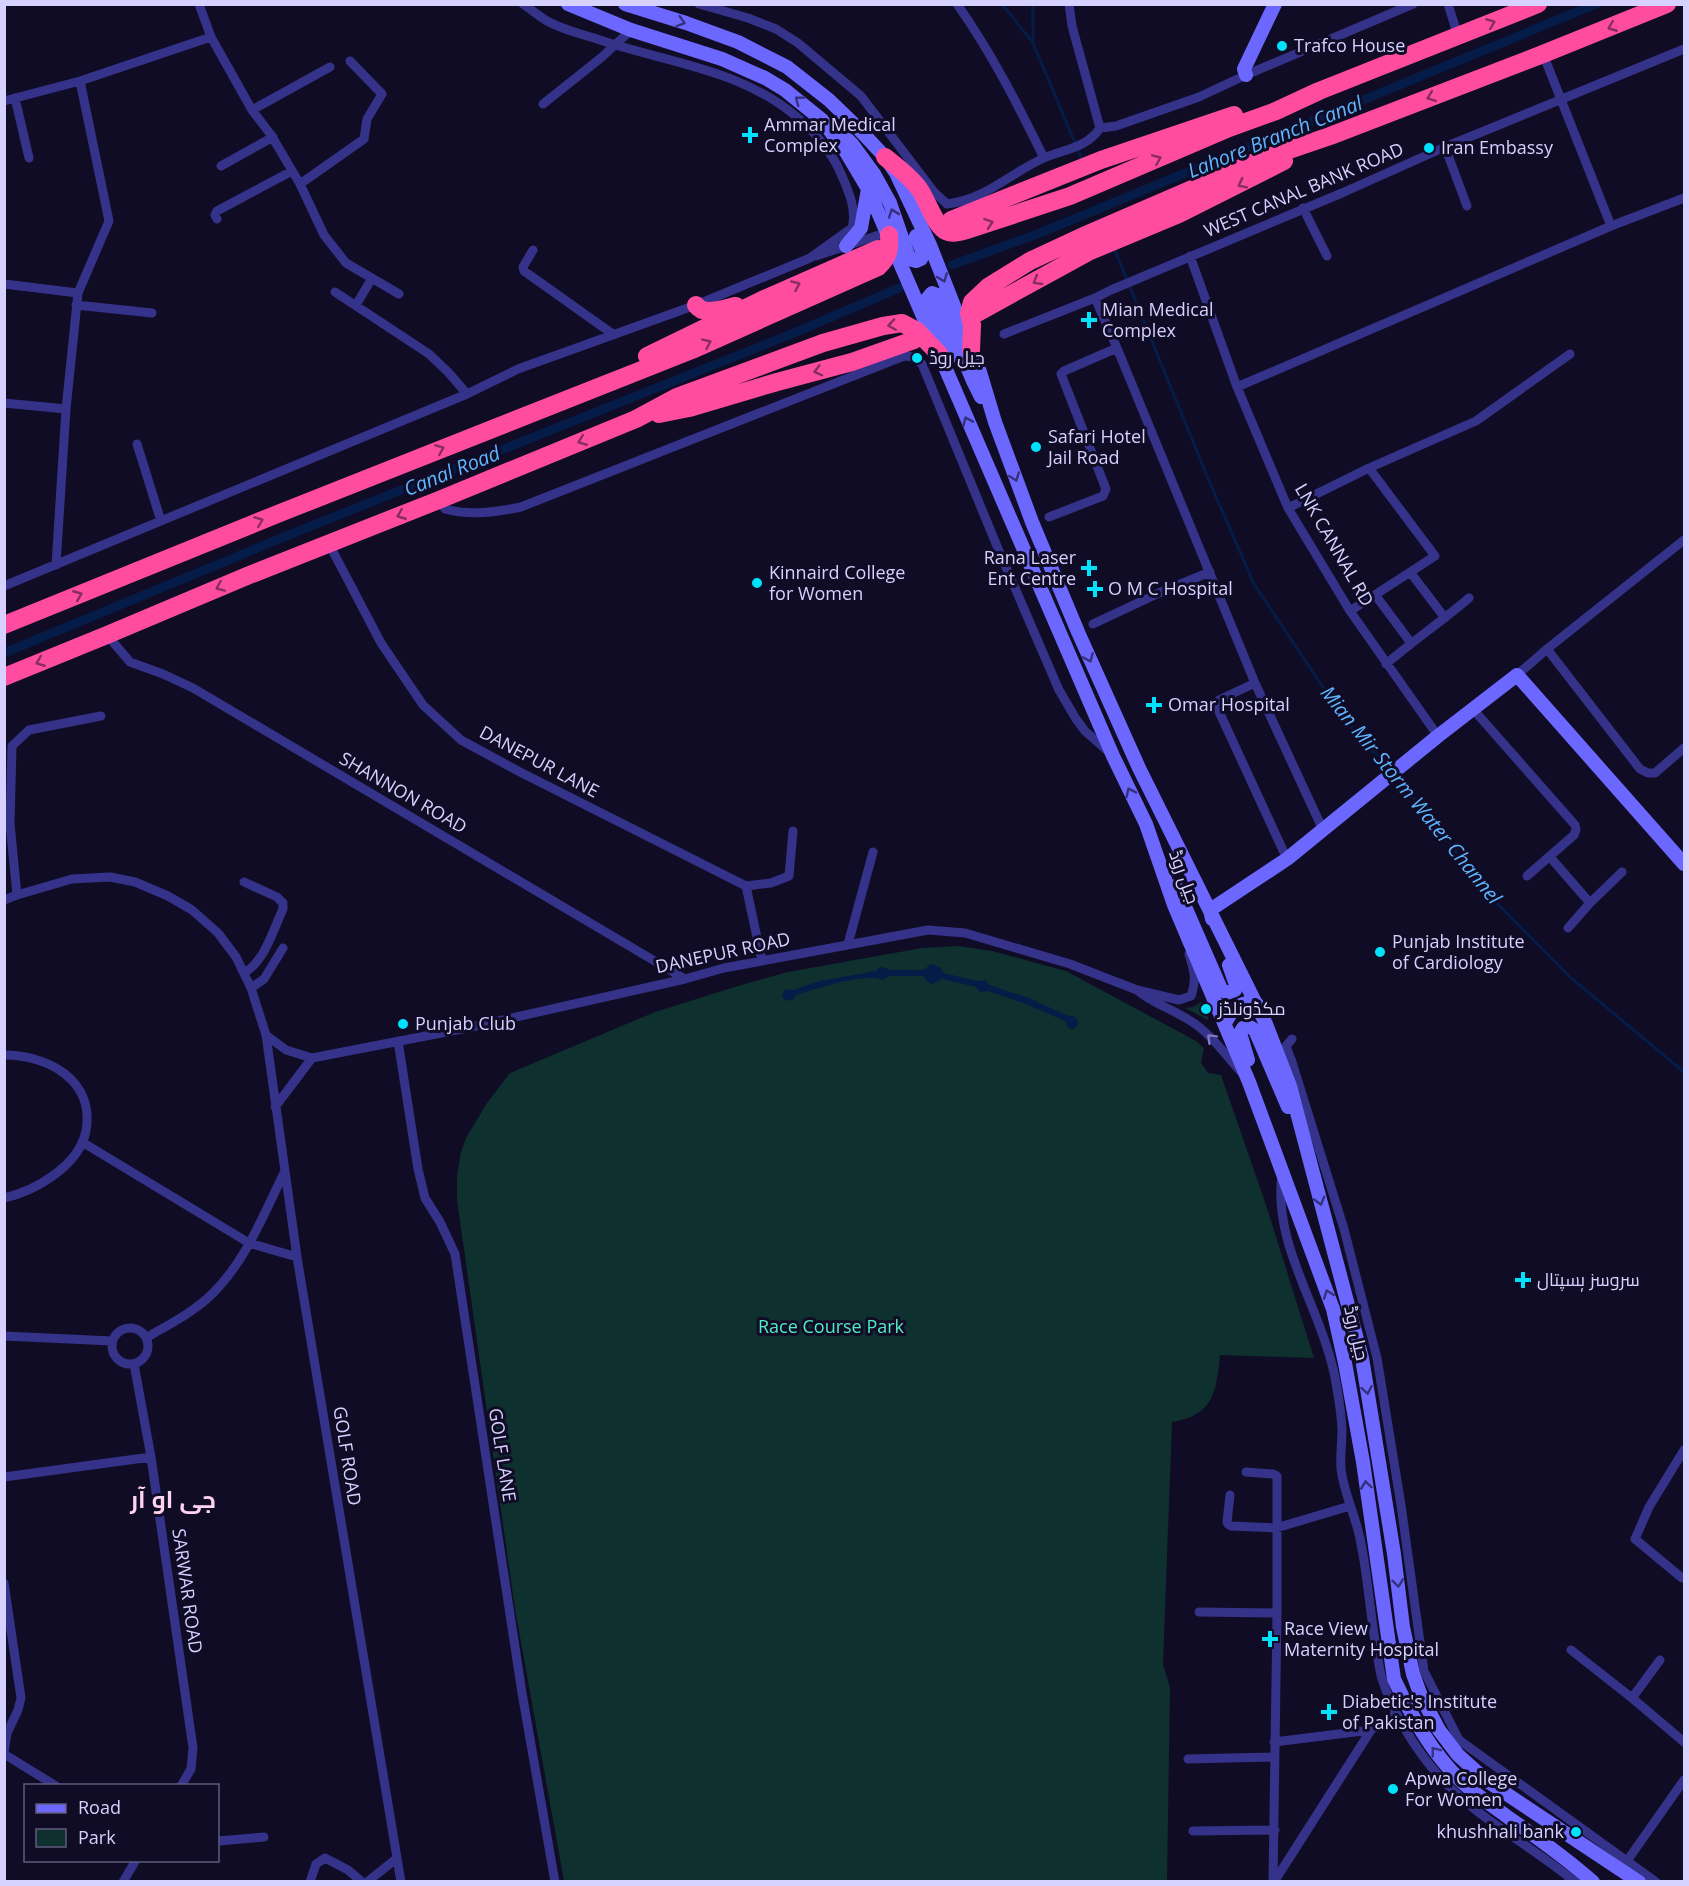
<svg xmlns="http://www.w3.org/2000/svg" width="1689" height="1886" font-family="'Open Sans',Cairo,sans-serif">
<rect width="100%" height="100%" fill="#100c26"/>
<path fill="#0e302f" d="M958,946L992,951L1066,971L1196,1041L1204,1048L1201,1063L1208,1073L1221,1075L1267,1208L1314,1358L1220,1355C1216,1392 1214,1415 1172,1422L1163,1664L1170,1688L1167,1881H564L515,1609L457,1200V1176L461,1152L466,1138L487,1103L510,1073L655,1012L738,986L788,972L922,948Z
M1201,1002L1208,1018V1020L1185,1008L1193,1007Z"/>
<path fill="#041c47" d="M933,964L941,968L943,973L978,981L986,980L989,985L1029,998L1068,1016C1074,1015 1078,1018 1078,1024L1074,1029H1069L1065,1021L1026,1004L988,991L980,992L976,987L942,979L933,984L929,983L923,976H889L883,980C865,972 815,989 796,995L794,999L786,1001L782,996L784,991L786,989L793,990L820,981L876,971L880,967L886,968L889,970H924L929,965Z"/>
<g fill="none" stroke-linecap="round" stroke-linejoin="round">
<path stroke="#041c47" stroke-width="3" d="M1002,4L1033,43L1083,162
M1033,4V42
M1114,248L1207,476L1254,584L1345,720L1389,769
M1395,776L1434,821L1482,888L1570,977L1684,1072"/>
<path stroke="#041c47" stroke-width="9" d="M952,265L1040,233L1596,4
M4,653L289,535L794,333L899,288"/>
<path stroke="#35328a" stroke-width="9" d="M199,4L211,37L252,110L271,135L300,184L324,235L346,263L399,294
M699,4L748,18L776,29L798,43L861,96L934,192L947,204C987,199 1010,173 1044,158C1065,149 1087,148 1100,128
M957,4C991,52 1018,105 1044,158
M1069,4L1072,26L1100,128
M1448,4L1458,36
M1543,54L1611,226L1684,198
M80,81L211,37
M15,98L29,158
M4,101L80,81L109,221L78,293L66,409L56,565
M543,104L602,57L631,30
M252,110L330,67
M1100,128L1116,126L1199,97L1246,75L1413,4
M1445,147L1467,206
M221,166L273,137
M300,184L364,139L367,119L382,94L350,61
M1303,208L1327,256
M217,219L215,215L217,211L292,171
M533,250L523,267L524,271L614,335
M816,256L888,232
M1190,256L1237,387L1288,508L1350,611L1438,736
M4,284L78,293
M335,292L429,354L448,372L467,394
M1095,298L1117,348L1255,683L1323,830
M76,305L152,313
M356,305L372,278
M1004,334L1095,298L1111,290L1342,193L1445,147L1684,49
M1237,387L1611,226
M4,403L66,409
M137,444L161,521
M439,500L445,509C470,516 496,512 521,507L904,356L914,357L922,364L999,551L1059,690L1076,719L1085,731L1111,754
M1288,508L1369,468L1476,421L1570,354
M1049,517L1103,496L1106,489L1061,374L1064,371L1117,348
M329,544L381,643L423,705L461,740L518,771L746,886L762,961
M1410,572L1445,618
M4,586L467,394L518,369L696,305L810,258L852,228C857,211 849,192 842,176C832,152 818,135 798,118C740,68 667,63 597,39C581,34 564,30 549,22C540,17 532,10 523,4
M1376,596L1411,643
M1350,611L1435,556L1369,468
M1093,624L1161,592L1210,572
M107,635L130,662L163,674L193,688L685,979
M1547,649L1640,769L1648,773H1655L1684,748
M1386,664C1413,641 1442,621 1469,598
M1517,675L1547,649L1684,540
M1255,683L1219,700L1216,705L1287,859
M1472,708L1575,825L1576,830L1574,835L1527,876
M1550,857L1590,903
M746,886L771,883L789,876L793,831
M17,895L10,824L12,746L29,730L101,716
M4,900L17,895L72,879L110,877L135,882L168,896L192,910L218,933L236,957L251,988L266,1035L286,1050L312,1058L467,1028L685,979L724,968L928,930L965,933L1070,964L1137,990
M1568,928L1590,903L1622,872
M848,944L873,852
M1189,954C1194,971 1197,978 1191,996L1179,1000L1137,990C1152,1003 1172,1009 1189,1020C1211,1033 1225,1055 1242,1073
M244,973C265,961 273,930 283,909V903L277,897L244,882
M251,988L264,979L283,948
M266,1035L297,1257L401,1882
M1292,1039L1286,1046L1292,1062L1344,1229L1377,1358L1401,1505L1424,1671L1459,1740L1656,1882
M398,1041L418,1169L425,1198L440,1222L455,1254L522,1693L555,1882
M4,1055C48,1055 95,1080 86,1131C79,1166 35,1191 4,1198
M275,1107L312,1058
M82,1142L249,1243L297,1257
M1282,1174C1273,1241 1315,1299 1331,1361C1336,1378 1341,1411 1342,1429C1342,1442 1340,1456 1341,1469C1344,1495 1357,1518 1361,1544C1368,1578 1370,1613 1376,1647C1378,1657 1379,1669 1382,1679C1393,1713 1415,1749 1439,1776C1477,1819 1531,1845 1575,1882
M112 1346a18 18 0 1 1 36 0a18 18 0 1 1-36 0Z
M4,1336L112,1341
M146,1338C168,1325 194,1312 212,1294C246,1261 264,1213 285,1171
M134,1364L151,1457L193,1748L191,1769L181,1786
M1246,1472L1273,1474L1277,1476V1613L1273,1882
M4,1477L151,1457
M1230,1495L1227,1522L1228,1524L1231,1526L1276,1528L1350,1506
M1682,1578L1635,1539L1649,1507L1684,1450
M4,1583L21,1698L18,1710L7,1733L4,1752
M1199,1612L1277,1613
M1571,1650L1632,1698
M1660,1660L1632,1698L1684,1742
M1274,1742L1371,1730
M4,1754L56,1786
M1188,1759L1275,1757
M1193,1831L1275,1830
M218,1841L264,1837
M1627,1861L1684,1780
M123,1882L136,1860
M310,1882L316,1864L325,1858L348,1870L362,1882
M367,1882L396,1859
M1274,1882L1371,1730L1396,1714"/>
<path stroke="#6c68ff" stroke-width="14" d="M568,4L631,30L722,59L765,78L785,90L822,120L846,152L868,189L1113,756L1146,824L1174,905L1249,1082L1333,1309L1345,1363L1363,1462L1394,1679C1412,1717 1431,1752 1462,1782C1476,1795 1493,1806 1509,1818C1538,1838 1566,1858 1593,1882
M625,4L686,23L738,42L787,67L829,100L857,127L885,157L896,173L930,245L980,372L995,422L1032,522L1078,632L1139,768L1266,1024L1290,1086L1362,1358L1394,1554L1403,1627L1413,1674L1421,1696L1439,1730L1458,1755L1487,1781L1639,1882
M1246,75L1244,69L1275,4
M843,135L852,144L874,174L890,203L908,255L912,260L916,261L921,259L923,253L916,236
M846,246L861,228L868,189
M949,358L927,299L932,293L937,295L973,381L981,397
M1176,886L1221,989L1227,993L1235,990L1236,985L1229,965
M1212,919L1210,910L1287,859L1438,736L1517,675L1684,864
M1225,1023C1232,1010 1240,1000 1257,1004
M1248,1060L1240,1033L1243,1028L1248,1026L1255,1030L1288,1107"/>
<path stroke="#ff4ca1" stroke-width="18" d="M885,157C897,167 911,177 920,190C927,200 934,223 944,230C952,235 959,232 967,230L1070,196L1229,128L1276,111L1319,91L1538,4
M951,220L1101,160L1234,115
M696,305C704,317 724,308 736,306
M977,313L1088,252L1179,214L1284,161
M971,351L972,325L969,313L972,302L988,287L1030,261L1088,234L1257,161L1330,136L1543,54L1667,4
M647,356L762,300L878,249
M659,414L689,408L777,382L852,362L914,340
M4,625L280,513L692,350L878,267C889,257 890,249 889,235
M4,677L107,635L247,576L439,500L636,419L677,397L823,343L883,326L902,323L917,331L939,354"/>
</g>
<defs><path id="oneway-chevron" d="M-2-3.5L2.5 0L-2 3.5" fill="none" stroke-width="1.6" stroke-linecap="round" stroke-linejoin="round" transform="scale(1.5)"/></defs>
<g stroke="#35317d">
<use href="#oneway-chevron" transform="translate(681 22) rotate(17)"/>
<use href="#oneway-chevron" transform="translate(799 100) rotate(-143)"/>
<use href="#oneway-chevron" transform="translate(893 213) rotate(-109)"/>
<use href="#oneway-chevron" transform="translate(943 278) rotate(69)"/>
<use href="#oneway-chevron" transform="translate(967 421) rotate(-114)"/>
<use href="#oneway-chevron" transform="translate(1015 477) rotate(70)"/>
<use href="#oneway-chevron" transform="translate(1089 658) rotate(67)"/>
<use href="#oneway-chevron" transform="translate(1130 792) rotate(-116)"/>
<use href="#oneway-chevron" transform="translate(1320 1201) rotate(74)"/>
<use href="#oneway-chevron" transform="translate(1328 1294) rotate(-110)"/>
<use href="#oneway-chevron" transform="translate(1367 1390) rotate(80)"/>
<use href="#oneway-chevron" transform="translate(1366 1485) rotate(-98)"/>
<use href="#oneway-chevron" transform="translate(1398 1583) rotate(83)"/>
<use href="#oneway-chevron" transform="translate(1435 1751) rotate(-128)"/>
</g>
<g stroke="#882c64">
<use href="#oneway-chevron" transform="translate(1491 23) rotate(-22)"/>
<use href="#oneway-chevron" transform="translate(1612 27) rotate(158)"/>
<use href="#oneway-chevron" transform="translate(1431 97) rotate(159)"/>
<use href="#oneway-chevron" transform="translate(1157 159) rotate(-23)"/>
<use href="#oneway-chevron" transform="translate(1242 184) rotate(153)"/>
<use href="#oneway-chevron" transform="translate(989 223) rotate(-19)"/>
<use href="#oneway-chevron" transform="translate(1037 281) rotate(149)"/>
<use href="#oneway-chevron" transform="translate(796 285) rotate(-24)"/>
<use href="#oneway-chevron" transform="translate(892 325) rotate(171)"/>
<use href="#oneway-chevron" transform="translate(707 343) rotate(-24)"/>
<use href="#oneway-chevron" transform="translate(818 371) rotate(165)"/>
<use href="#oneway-chevron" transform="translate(582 441) rotate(158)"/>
<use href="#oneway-chevron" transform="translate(440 449) rotate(-22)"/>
<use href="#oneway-chevron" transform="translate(401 515) rotate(158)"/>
<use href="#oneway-chevron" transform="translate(259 521) rotate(-22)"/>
<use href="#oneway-chevron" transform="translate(220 587) rotate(157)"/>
<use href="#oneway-chevron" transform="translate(78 595) rotate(-22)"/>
<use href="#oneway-chevron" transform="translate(40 662) rotate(158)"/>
</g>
<use stroke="#7d7abf" href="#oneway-chevron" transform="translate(1211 1038) rotate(-135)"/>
<g fill="#00e2fc" stroke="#100c26" stroke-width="2">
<circle cx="1282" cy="46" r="6"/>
<path d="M747 126h6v6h6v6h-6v6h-6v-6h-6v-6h6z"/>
<circle cx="1429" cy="148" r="6"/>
<path d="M1086 311h6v6h6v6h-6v6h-6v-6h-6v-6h6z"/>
<circle cx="917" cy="358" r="6"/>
<circle cx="1036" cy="447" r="6"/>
<path d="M1086 559h6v6h6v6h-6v6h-6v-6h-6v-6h6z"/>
<circle cx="757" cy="583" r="6"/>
<path d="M1092 580h6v6h6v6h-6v6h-6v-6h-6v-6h6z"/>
<path d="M1151 696h6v6h6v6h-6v6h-6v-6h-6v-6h6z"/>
<circle cx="1380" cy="952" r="6"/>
<circle cx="1206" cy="1009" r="6"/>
<circle cx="403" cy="1024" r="6"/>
<path d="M1520 1271h6v6h6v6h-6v6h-6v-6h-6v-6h6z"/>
<path d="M1267 1630h6v6h6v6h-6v6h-6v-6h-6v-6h6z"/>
<path d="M1326 1703h6v6h6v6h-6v6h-6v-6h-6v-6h6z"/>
<circle cx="1393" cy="1789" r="6"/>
<circle cx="1576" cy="1832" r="6"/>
</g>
<g text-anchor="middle" stroke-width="6" stroke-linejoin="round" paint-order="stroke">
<g font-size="18" fill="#d6d1ff" stroke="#100c26" text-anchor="start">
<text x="1294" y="52">Trafco House</text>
<text x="764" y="131">Ammar Medical<tspan x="764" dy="21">Complex</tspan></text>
<text x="1441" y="154">Iran Embassy</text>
<text x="1102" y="316">Mian Medical<tspan x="1102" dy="21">Complex</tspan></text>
<text x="929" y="364">جیل روڈ</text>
<text x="1048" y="443">Safari Hotel<tspan x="1048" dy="21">Jail Road</tspan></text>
<text x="1076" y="564" text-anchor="end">Rana Laser<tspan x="1076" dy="21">Ent Centre</tspan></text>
<text x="769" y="579">Kinnaird College<tspan x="769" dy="21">for Women</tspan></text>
<text x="1108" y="595">O M C Hospital</text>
<text x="1168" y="711">Omar Hospital</text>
<text x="1392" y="948">Punjab Institute<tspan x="1392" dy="21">of Cardiology</tspan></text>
<text x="1218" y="1015">مکڈونلڈز</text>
<text x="415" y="1030">Punjab Club</text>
<text x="1537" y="1286">سروسز ہسپتال</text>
<text x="1284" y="1635">Race View<tspan x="1284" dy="21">Maternity Hospital</tspan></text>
<text x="1342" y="1708">Diabetic's Institute<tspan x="1342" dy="21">of Pakistan</tspan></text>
<text x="1405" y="1785">Apwa College<tspan x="1405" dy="21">For Women</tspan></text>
<text x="1564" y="1838" text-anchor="end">khushhali bank</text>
</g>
<g font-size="18" fill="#d6d1ff" stroke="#100c26">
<text transform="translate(1304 190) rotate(-23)" y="6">WEST CANAL BANK ROAD</text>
<text transform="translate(1334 545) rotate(60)" y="6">LNK CANNAL RD</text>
<text transform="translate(539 762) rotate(28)" y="6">DANEPUR LANE</text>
<text transform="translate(403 793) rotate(30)" y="6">SHANNON ROAD</text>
<text transform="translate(1184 877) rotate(70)" y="6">جیل روڈ</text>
<text transform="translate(723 953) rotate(-12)" y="6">DANEPUR ROAD</text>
<text transform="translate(1356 1333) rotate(77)" y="6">جیل روڈ</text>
<text transform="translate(502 1455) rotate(81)" y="6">GOLF LANE</text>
<text transform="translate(347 1456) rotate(81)" y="6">GOLF ROAD</text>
<text transform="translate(187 1591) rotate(82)" y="6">SARWAR ROAD</text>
</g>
<g font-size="18" fill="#50ecc5" stroke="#100c26">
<text x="831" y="1333">Race Course Park</text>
</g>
<g font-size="20" font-style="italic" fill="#5fb5ff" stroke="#100c26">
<text transform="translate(1275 137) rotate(-22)" y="7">Lahore Branch Canal</text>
<text transform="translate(452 471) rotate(-22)" y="7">Canal Road</text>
<text transform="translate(1411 795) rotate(51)" y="7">Mian Mir Storm Water Channel</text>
</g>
<g font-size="24" font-weight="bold" fill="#ffd3ef" stroke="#100c26">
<text x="173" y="1508">جی او آر</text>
</g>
</g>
<rect width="1689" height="1886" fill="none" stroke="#d6d1ff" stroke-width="12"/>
<rect x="24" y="1784" width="195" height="78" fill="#100c26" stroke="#5f5b7d" stroke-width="1.5"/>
<rect x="36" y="1804" width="30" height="9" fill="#6c68ff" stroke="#5f5b7d" stroke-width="1.5"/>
<text x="78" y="1814" font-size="18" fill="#d6d1ff">Road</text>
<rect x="36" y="1829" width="30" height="18" fill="#0e302f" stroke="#5f5b7d" stroke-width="1.5"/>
<text x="78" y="1844" font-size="18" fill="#d6d1ff">Park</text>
</svg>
